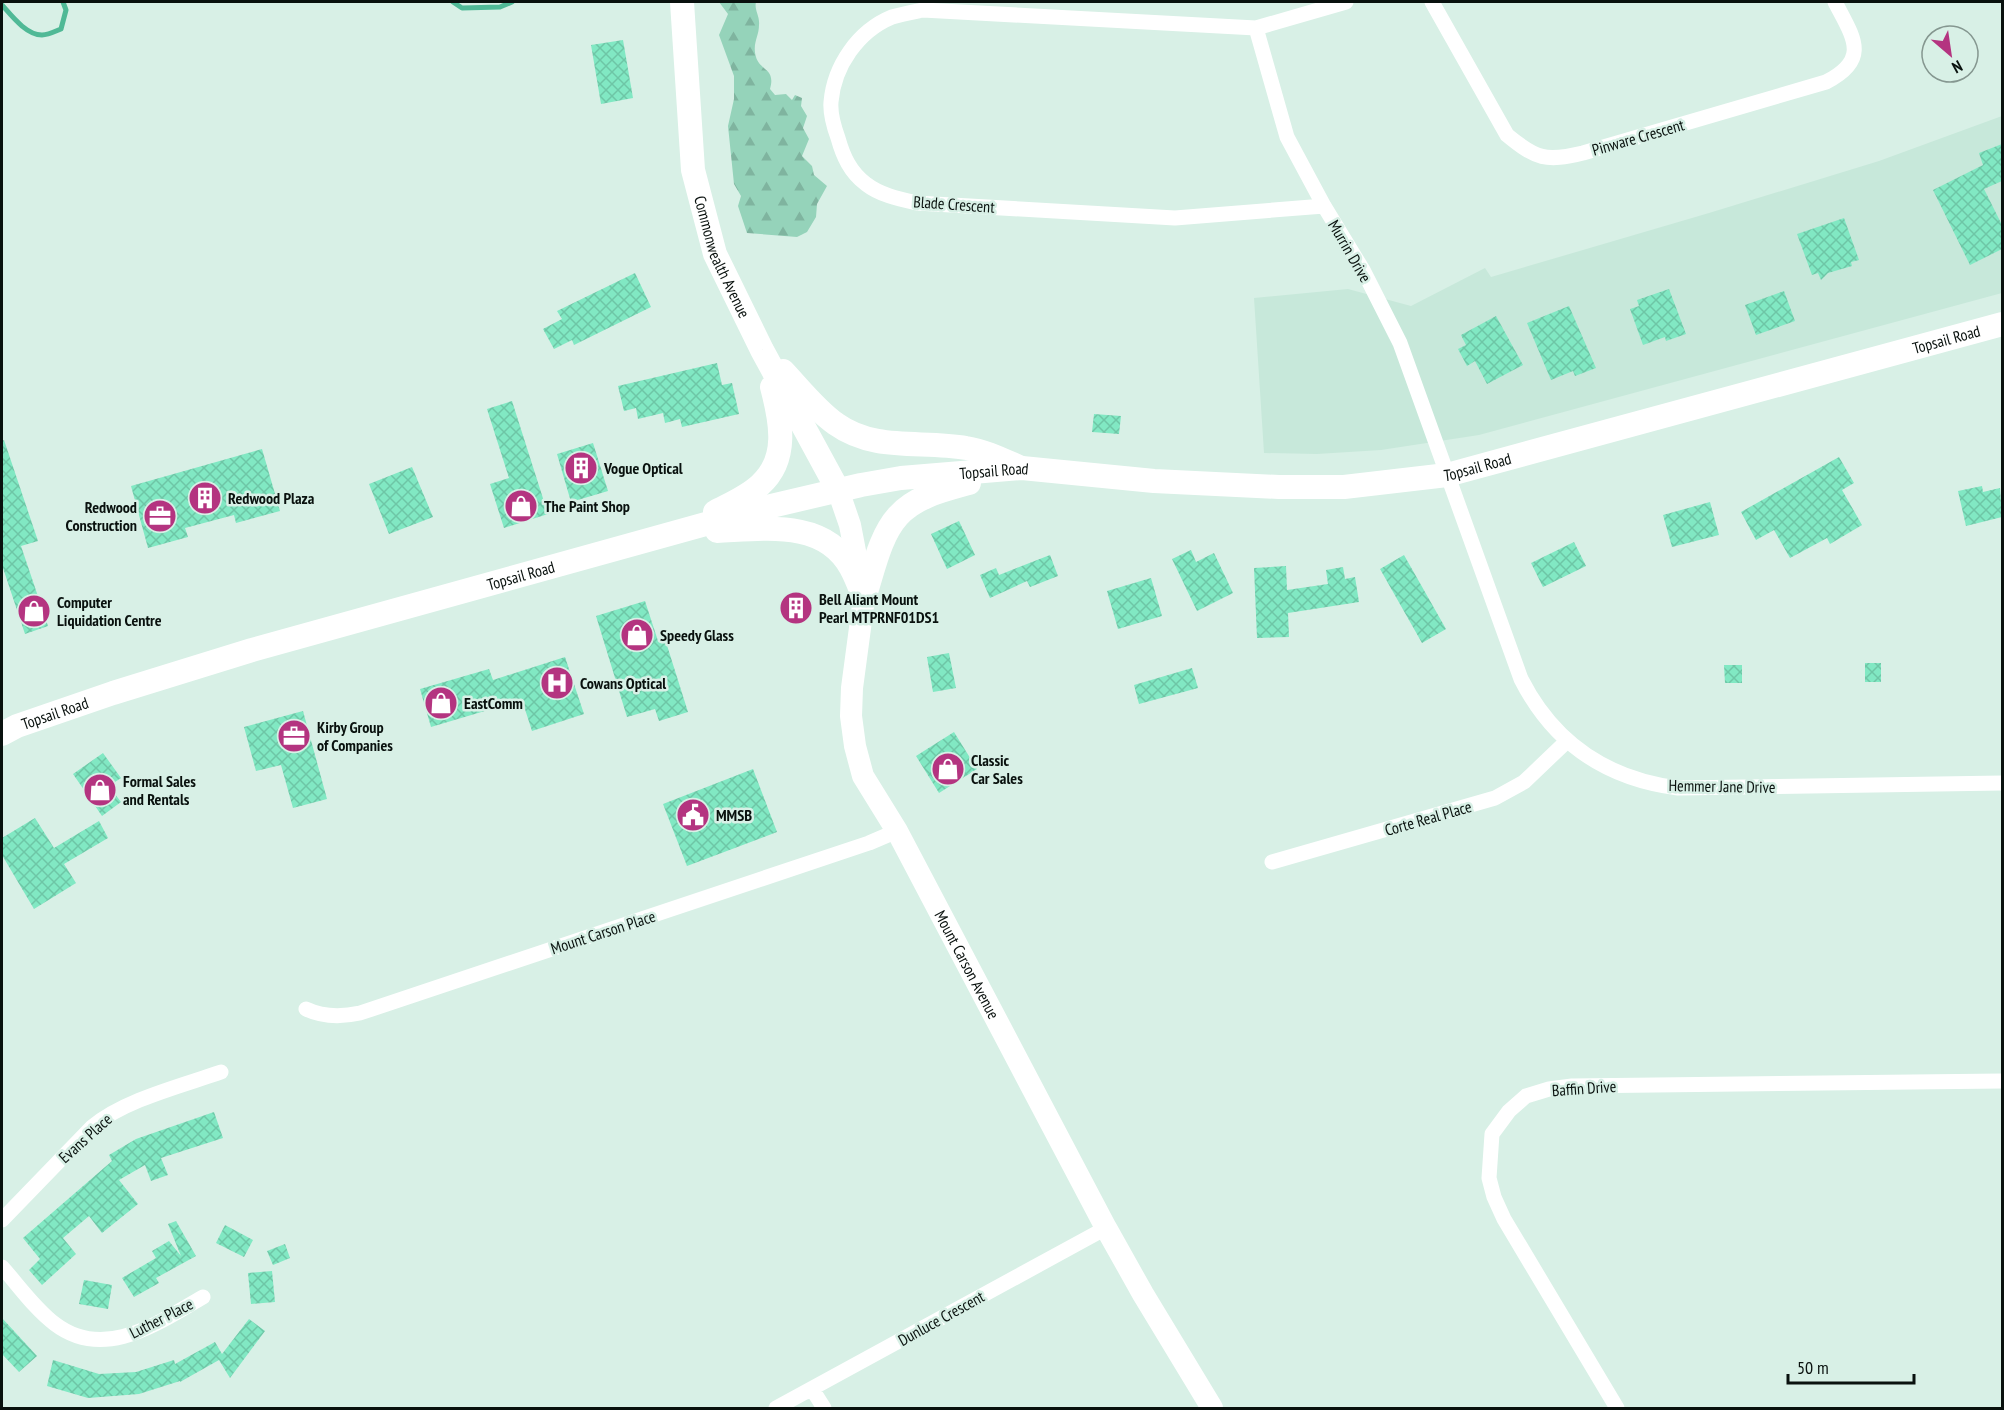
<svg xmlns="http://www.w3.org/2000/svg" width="2004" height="1410" font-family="'PT Sans Narrow',sans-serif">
<defs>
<pattern id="forest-firs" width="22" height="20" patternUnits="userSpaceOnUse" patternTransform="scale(1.5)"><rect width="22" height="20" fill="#95d3ba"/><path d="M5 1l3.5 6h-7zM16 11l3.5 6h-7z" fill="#7fb49f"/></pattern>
<pattern id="building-cross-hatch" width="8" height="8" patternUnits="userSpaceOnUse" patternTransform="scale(1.5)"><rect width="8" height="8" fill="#81e8c3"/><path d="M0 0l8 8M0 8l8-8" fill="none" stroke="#6ec6a6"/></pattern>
</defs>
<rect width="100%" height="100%" fill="#d8f0e6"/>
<path fill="#c7e8da" d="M2002,116V293L1479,435L1381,450L1317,454L1264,453L1254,298L1348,289L1411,306L1485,268L1491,277L1709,213L1879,161Z"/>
<path fill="url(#forest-firs)" d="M719,2H756C754,10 760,16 759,25C759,37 752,43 756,57C760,71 776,68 770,89L775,95L786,94L792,100L795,95L802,98L801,106L807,116L803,128L809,139L802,156L812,166L814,175L827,186L817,204L816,217L807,232L797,237L747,233L738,206L741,196L734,184L728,126L734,99V76L719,35L728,14Z"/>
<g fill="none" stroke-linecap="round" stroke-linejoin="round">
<path stroke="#50b996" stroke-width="5" d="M453,2L462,8L500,7L512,2
M2,5C11,15 26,35 42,35C48,35 56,31 61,29L66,10L63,2"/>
</g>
<path fill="url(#building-cross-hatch)" d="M623,40L633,98L601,104L591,45Z
M2002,144V181L1984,189L2002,225V249L1970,265L1933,190L1983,165L1979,153Z
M1844,218L1859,260L1851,262L1852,266L1828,273L1821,280L1818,273L1812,275L1797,234Z
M635,273L651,307L574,345L572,340L554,349L543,329L562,319L557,311Z
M1669,289L1686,334L1666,341L1665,337L1643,345L1630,309L1639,306L1637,300Z
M1784,291L1795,321L1756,335L1745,305Z
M1569,306L1596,368L1575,376L1573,371L1551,380L1527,323Z
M1496,316L1523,365L1487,384L1475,361L1467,366L1458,349L1466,345L1461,335Z
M717,363L722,385L732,383L739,414L682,427L680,419L665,423L663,413L638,419L636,408L624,411L618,386Z
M512,401L548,514L504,528L490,484L509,478L487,409Z
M1094,414L1121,416L1119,434L1092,432Z
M4,440L38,541L21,546L48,626L25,634L2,565V441Z
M593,443L608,491L571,502L557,454Z
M262,449L280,511L236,523L234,515L185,528L188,537L148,548L131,486Z
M1839,457L1854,483L1842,490L1862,525L1830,544L1827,538L1790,558L1774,530L1756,540L1741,512Z
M412,467L433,517L389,534L369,484Z
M1982,486L1983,492L2000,488L2002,517L1966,526L1958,491Z
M1710,502L1719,535L1672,547L1663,515Z
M959,521L975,555L947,569L931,534Z
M1574,542L1586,566L1543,587L1531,563Z
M1191,550L1196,562L1214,553L1233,593L1197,611L1172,559Z
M1050,555L1058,576L1030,587L1027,581L990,598L980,575L996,568L999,575Z
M1404,555L1446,629L1422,643L1380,569Z
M1286,566L1287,590L1328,584L1326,570L1343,567L1345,579L1355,577L1359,602L1288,613L1289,637L1257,638L1254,568Z
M1151,578L1162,616L1118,629L1107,591Z
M645,601L658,641L665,639L688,712L659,721L655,709L627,717L596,616Z
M949,653L956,688L933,692L927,657Z
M565,657L584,714L532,731L522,700L431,727L420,689L489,669L493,680Z
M1865,663H1881V682H1865Z
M1724,665H1742V683H1725Z
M1192,668L1198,688L1139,704L1134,685Z
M303,711L327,799L293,808L281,765L256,771L244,727Z
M954,732L977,769L939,793L916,756Z
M103,753L121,778L109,786L121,802L102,816L73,774Z
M753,769L777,832L687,866L663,804Z
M35,818L54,848L99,821L108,838L64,864L76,883L34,909L2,855V838Z
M214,1112L223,1138L161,1158L168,1175L151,1181L145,1165L119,1180L138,1204L102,1233L89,1216L63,1238L76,1254L42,1285L29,1270L40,1259L23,1238L112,1161L109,1155L136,1139Z
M176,1221L196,1256L156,1278L159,1283L134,1297L122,1278L156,1258L152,1251L169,1241L181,1256L168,1224Z
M225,1225L253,1240L244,1257L216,1243Z
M285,1244L290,1258L273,1265L267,1251Z
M272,1271L275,1302L251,1304L248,1273Z
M84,1280L112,1285L108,1309L79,1304Z
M2,1318L37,1356L19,1372L2,1354Z
M249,1319L265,1331L230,1378L219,1360L180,1382V1381L139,1394L88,1398L47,1386L53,1360L99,1374L136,1372L174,1360L175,1364L215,1342L222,1354Z"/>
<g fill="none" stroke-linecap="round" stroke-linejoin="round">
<path stroke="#fff" stroke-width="15" d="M1432,2L1507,135C1536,159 1546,162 1583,153L1826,82C1871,59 1853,37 1835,2
M1256,28L1287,137L1324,206L1363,270L1400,343L1521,679C1554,744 1607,779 1678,788L2002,783
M1324,206L1175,218L917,203C899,199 880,195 866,184C850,172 843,156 838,138C834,127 830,114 831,102C834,66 858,31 892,17C902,14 913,12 923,10L1256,28L1346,2
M1272,862L1495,798L1524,782L1567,741
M306,1009C323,1017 342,1017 360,1013L869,843L897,831
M2,1220L92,1127C124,1100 181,1086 221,1072
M2,1267C19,1286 35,1309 55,1324C105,1362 159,1322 203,1297
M812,1389L824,1408
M776,1408L1106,1228
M1617,1408L1504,1219L1494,1197L1489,1178L1492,1134L1509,1111L1526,1096L1549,1089L1572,1086L2002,1081"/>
<path stroke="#fff" stroke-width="22" id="s1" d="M838,490L850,525L864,598L852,688L851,716L855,746L863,776L897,831L1106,1228L1143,1294L1212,1408"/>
<g stroke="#fff" stroke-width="24">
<path id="s2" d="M682,2L693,170L715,254L762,350L838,490"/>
<path d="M783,371C799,388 817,411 836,424C875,452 922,440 966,448C985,451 1001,459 1019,467"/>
<path d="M715,512C730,504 747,497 760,485C789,459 781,421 772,387"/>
<path d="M717,531C764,529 825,519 851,568C856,577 860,588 864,598"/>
<path d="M864,598C873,572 879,537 898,516C916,496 944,490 969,483"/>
<path id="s3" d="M2,734L17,726L113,693L252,650L767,507L861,485L901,478L1022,468L1154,481L1279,487H1344L1447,475L2002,324"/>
</g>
</g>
<defs>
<symbol id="building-disc" viewBox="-11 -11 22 22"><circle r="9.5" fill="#b43480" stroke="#d8f0e6"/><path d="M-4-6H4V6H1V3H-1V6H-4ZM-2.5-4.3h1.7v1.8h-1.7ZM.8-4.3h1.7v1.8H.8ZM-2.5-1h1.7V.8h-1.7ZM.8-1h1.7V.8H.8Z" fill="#fff"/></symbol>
<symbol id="shop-disc" viewBox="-11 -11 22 22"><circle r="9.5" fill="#b43480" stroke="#d8f0e6"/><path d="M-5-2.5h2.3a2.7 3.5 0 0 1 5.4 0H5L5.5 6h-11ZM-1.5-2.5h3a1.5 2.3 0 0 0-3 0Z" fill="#fff"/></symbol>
<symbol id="office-disc" viewBox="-11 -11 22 22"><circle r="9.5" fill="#b43480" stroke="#d8f0e6"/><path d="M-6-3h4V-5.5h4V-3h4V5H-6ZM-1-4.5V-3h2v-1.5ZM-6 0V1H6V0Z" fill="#fff"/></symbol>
<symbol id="hospital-disc" viewBox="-11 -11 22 22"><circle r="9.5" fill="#b43480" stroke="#d8f0e6"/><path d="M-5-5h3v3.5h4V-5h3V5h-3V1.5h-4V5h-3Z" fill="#fff"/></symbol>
<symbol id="civic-disc" viewBox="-11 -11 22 22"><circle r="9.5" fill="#b43480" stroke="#d8f0e6"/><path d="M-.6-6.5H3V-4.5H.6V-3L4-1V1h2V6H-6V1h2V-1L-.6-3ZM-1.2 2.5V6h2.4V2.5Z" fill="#fff"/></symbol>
</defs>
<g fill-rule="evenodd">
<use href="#building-disc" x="562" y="449" width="38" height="38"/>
<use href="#building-disc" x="186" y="479" width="38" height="38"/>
<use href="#shop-disc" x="502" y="487" width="38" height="38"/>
<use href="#office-disc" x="141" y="497" width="38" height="38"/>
<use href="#building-disc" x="777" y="589" width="38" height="38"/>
<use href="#shop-disc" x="15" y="592" width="38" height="38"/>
<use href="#shop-disc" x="618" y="616" width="38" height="38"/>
<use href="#hospital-disc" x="538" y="664" width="38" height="38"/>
<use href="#shop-disc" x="422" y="684" width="38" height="38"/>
<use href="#office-disc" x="275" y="717" width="38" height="38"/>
<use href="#shop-disc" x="929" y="750" width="38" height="38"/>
<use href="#shop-disc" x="81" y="771" width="38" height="38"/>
<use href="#civic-disc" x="674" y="796" width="38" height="38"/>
</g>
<g text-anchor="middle" stroke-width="5" stroke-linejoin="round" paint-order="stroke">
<g font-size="16" fill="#09110e" stroke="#d8f0e6">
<text transform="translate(1638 137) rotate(-16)" y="6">Pinware Crescent</text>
<text transform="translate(954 204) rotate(4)" y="6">Blade Crescent</text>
<text transform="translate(1350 251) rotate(60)" y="6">Murrin Drive</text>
<text dy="6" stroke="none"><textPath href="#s2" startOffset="260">Commonwealth Avenue</textPath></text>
<text dy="6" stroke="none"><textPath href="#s3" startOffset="2001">Topsail Road</textPath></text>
<text dy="6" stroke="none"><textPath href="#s3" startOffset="1515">Topsail Road</textPath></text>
<text dy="6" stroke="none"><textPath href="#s3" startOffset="1029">Topsail Road</textPath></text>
<text dy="6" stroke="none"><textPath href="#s3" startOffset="543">Topsail Road</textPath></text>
<text dy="6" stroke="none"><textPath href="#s3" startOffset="57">Topsail Road</textPath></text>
<text transform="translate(1722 786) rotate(1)" y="6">Hemmer Jane Drive</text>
<text transform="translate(1428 818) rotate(-16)" y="6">Corte Real Place</text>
<text transform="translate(603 932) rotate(-18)" y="6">Mount Carson Place</text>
<text dy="6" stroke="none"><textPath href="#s1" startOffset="507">Mount Carson Avenue</textPath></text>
<text transform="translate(1584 1088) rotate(-4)" y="6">Baffin Drive</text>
<text transform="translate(85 1138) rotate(-42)" y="6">Evans Place</text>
<text transform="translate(161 1318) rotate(-27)" y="6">Luther Place</text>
<text transform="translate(941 1318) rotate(-29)" y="6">Dunluce Crescent</text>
</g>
<g font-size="16" font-weight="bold" fill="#09110e" stroke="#d8f0e6" text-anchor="start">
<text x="604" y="474">Vogue Optical</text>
<text x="228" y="504">Redwood Plaza</text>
<text x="544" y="512">The Paint Shop</text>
<text x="137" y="513" text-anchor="end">Redwood<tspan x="137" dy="18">Construction</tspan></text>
<text x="819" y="605">Bell Aliant Mount<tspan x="819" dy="18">Pearl MTPRNF01DS1</tspan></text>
<text x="57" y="608">Computer<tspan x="57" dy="18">Liquidation Centre</tspan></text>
<text x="660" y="641">Speedy Glass</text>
<text x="580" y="689">Cowans Optical</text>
<text x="464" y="709">EastComm</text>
<text x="317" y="733">Kirby Group<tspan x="317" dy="18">of Companies</tspan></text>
<text x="971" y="766">Classic<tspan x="971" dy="18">Car Sales</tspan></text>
<text x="123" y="787">Formal Sales<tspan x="123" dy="18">and Rentals</tspan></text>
<text x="716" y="821">MMSB</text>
</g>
</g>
<rect width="2004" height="1410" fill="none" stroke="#09110e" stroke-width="6"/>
<g transform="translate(1950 54) rotate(151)"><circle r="28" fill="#d8f0e6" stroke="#859790" stroke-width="1.5"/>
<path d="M0-4.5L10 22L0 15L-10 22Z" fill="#b43480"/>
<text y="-9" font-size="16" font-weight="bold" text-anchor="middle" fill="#09110e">N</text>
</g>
<path d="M1788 1374v9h126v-9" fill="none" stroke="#09110e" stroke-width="3"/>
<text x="1797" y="1374" font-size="18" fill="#09110e" stroke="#d8f0e6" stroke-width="4.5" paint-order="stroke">50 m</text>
</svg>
